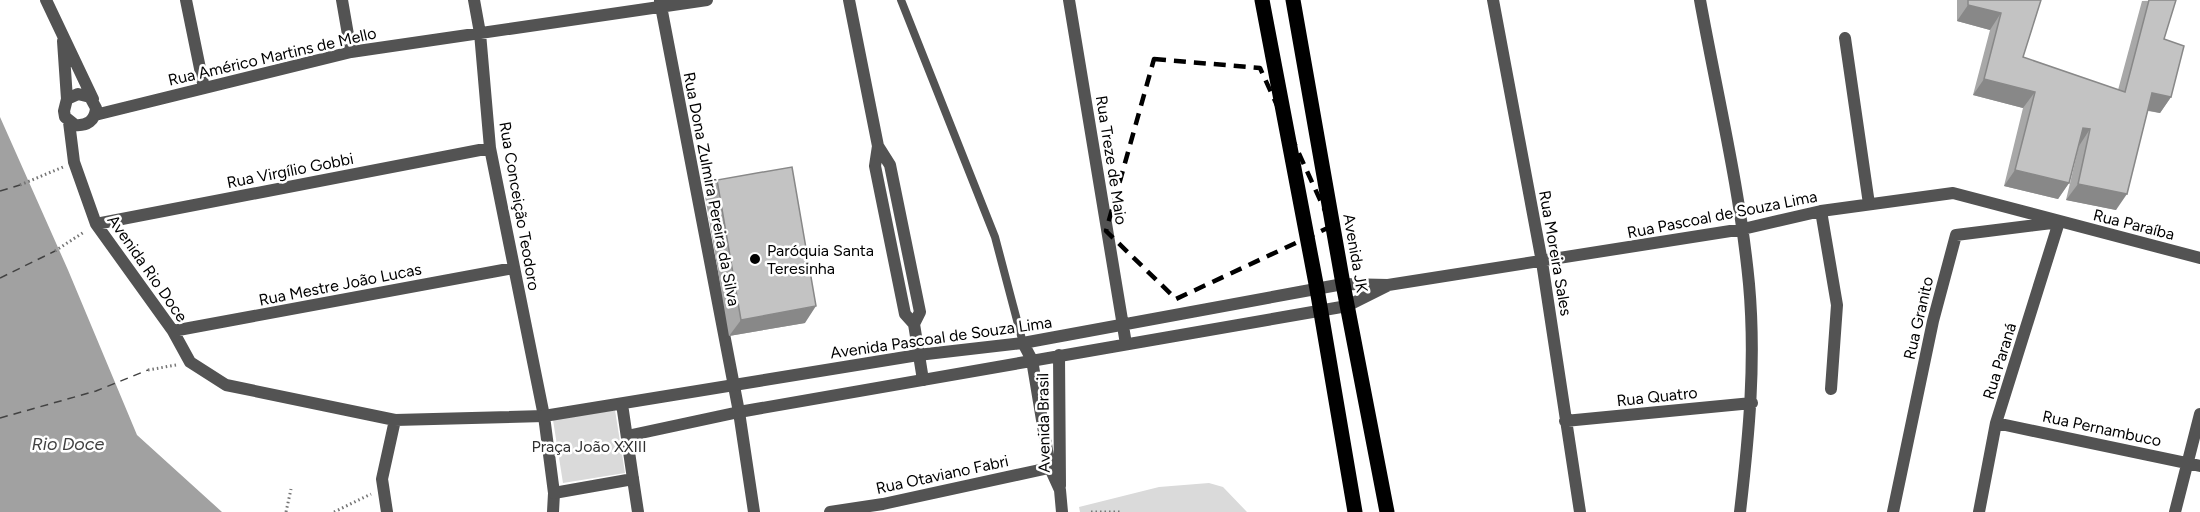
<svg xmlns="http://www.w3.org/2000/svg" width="2200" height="512" font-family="Figtree,sans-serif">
<rect width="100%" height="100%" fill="#fff"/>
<path fill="#dadada" d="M615,410L625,473L563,483L553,420Z
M1209,483L1223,487L1247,512H1080L1079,507L1159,487Z"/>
<path fill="#a1a1a1" d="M0,117L68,270L137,435L222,512H0Z"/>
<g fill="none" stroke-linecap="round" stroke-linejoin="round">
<path stroke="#424242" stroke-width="1.5" stroke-dasharray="8 6" stroke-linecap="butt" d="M0,191L20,185
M0,278L55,251
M0,418L96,391L148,370"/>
<path stroke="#757575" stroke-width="3" stroke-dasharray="1.5 3" stroke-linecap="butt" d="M20,185L63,167
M55,251L84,232
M148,370L176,365
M286,512L291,489
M334,512L371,494
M1091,512H1121"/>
<path stroke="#535353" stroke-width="8" d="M901,0L995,237L1023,343"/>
<path stroke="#535353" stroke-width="12" d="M46,0L93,99
M186,0L204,88
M342,0L351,52
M849,0L878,146L875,166L905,314L914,324
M1493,0L1542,262L1580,512
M1700,0C1717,94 1740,189 1749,284C1756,361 1749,435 1740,512
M660,1L739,412L754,512
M1845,38L1869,204
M63,41L67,99L64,111L65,117L75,125C87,126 95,121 96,108L90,97L78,94L67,99
M95,115L351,52L707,0
M69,122L74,162L96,224L173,331L190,362L226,385L395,420L544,416L490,148L480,33L474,0
M878,146L890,165L920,312L914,324L923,380
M1821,211L1837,305L1831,389
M96,224L490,148
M1343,284L1388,285L1743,229L1821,211L1953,193L2200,258
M1347,306L1387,286
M173,331L513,268
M1565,421L1752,403
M1996,423L2200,466
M633,479L638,512
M387,512L382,479L395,420
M553,512L554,493
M830,512L883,504L1058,466
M1893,512L1933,321L1956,235L2052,223
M1979,512L1996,423L2059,222
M2175,512L2200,414"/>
<path stroke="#535353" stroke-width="12" d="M1069,0L1126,344
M1023,343L1032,360L1050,468L1060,490L1062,512
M1059,355L1060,486
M622,404L633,479L554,493L544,416L918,355L1023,343L1343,284
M627,436L739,412L1347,306"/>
<path stroke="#000" stroke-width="15" d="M1262,0L1317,289L1355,512
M1293,0L1343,284L1387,512"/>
</g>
<path fill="#a8a8a8" d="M1957,0H2041L2023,57L2118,90L2142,1L2176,0L2164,39L2171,97L2160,113L2148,111L2116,210L2066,200L2079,145L2069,183L2058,199L2004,186L2023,108L1973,95L1990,30L1957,21Z
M717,180L805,323L729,336L705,196Z"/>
<path fill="#888" d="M1968,5L2001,13L1990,30L1957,21Z
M1984,79L2035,92L2023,108L1973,95Z
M2152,93L2171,97L2160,113L2141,109Z
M2083,128L2090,129L2079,146Z
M2015,170L2069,183L2058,199L2004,186Z
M2078,184L2127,194L2116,210L2066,200Z
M816,306L805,323L729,336L741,320Z"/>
<path fill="#c3c3c3" stroke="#888" stroke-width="1.5" d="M1968,0H2041L2023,57L2125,92L2149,0H2176L2164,39L2184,46L2171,97L2152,93L2127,194L2078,184L2090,129L2083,128L2069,183L2015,170L2035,92L1984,79L2001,13L1968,5Z
M792,167L816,306L741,320L717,180Z"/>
<path fill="none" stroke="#000" stroke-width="4.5" stroke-dasharray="12 8" stroke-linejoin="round" d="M1154,59L1260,68L1332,226L1176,299L1106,231Z"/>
<circle fill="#000" stroke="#fff" stroke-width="2" cx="755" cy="259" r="6"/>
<g text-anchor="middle" stroke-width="5" stroke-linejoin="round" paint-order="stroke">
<g font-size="16" fill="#000" stroke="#fff">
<text transform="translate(272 56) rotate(-13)" y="6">Rua Américo Martins de Mello</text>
<text transform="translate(1112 160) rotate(81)" y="6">Rua Treze de Maio</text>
<text transform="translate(290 170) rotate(-11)" y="6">Rua Virgílio Gobbi</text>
<text transform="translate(712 189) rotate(79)" y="6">Rua Dona Zulmira Pereira da Silva</text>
<text transform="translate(520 206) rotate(80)" y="6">Rua Conceição Teodoro</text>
<text transform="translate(1722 214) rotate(-11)" y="6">Rua Pascoal de Souza Lima</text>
<text transform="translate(2134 224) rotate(14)" y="6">Rua Paraíba</text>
<text transform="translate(1356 253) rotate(80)" y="6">Avenida JK</text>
<text transform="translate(1556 253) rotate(80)" y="6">Rua Moreira Sales</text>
<text transform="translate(148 268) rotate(55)" y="6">Avenida Rio Doce</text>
<text transform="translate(340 284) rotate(-11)" y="6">Rua Mestre João Lucas</text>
<text transform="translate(1918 318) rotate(-77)" y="6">Rua Granito</text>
<text transform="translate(941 337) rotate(-8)" y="6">Avenida Pascoal de Souza Lima</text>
<text transform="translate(1999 361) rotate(-73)" y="6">Rua Paraná</text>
<text transform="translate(1657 396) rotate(-6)" y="6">Rua Quatro</text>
<text transform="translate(1043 423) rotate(-91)" y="6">Avenida Brasil</text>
<text transform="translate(2102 428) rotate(12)" y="6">Rua Pernambuco</text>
<text transform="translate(942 474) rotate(-12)" y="6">Rua Otaviano Fabri</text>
</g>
<g font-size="16" fill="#000" stroke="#fff" text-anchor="start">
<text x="767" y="256">Paróquia Santa<tspan x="767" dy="18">Teresinha</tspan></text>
</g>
<g font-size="16" fill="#313131" stroke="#fff">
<text x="589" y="452">Praça João XXIII</text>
</g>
<g font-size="18" font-style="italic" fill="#424242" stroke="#fff">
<text x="68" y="450">Rio Doce</text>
</g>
</g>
</svg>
